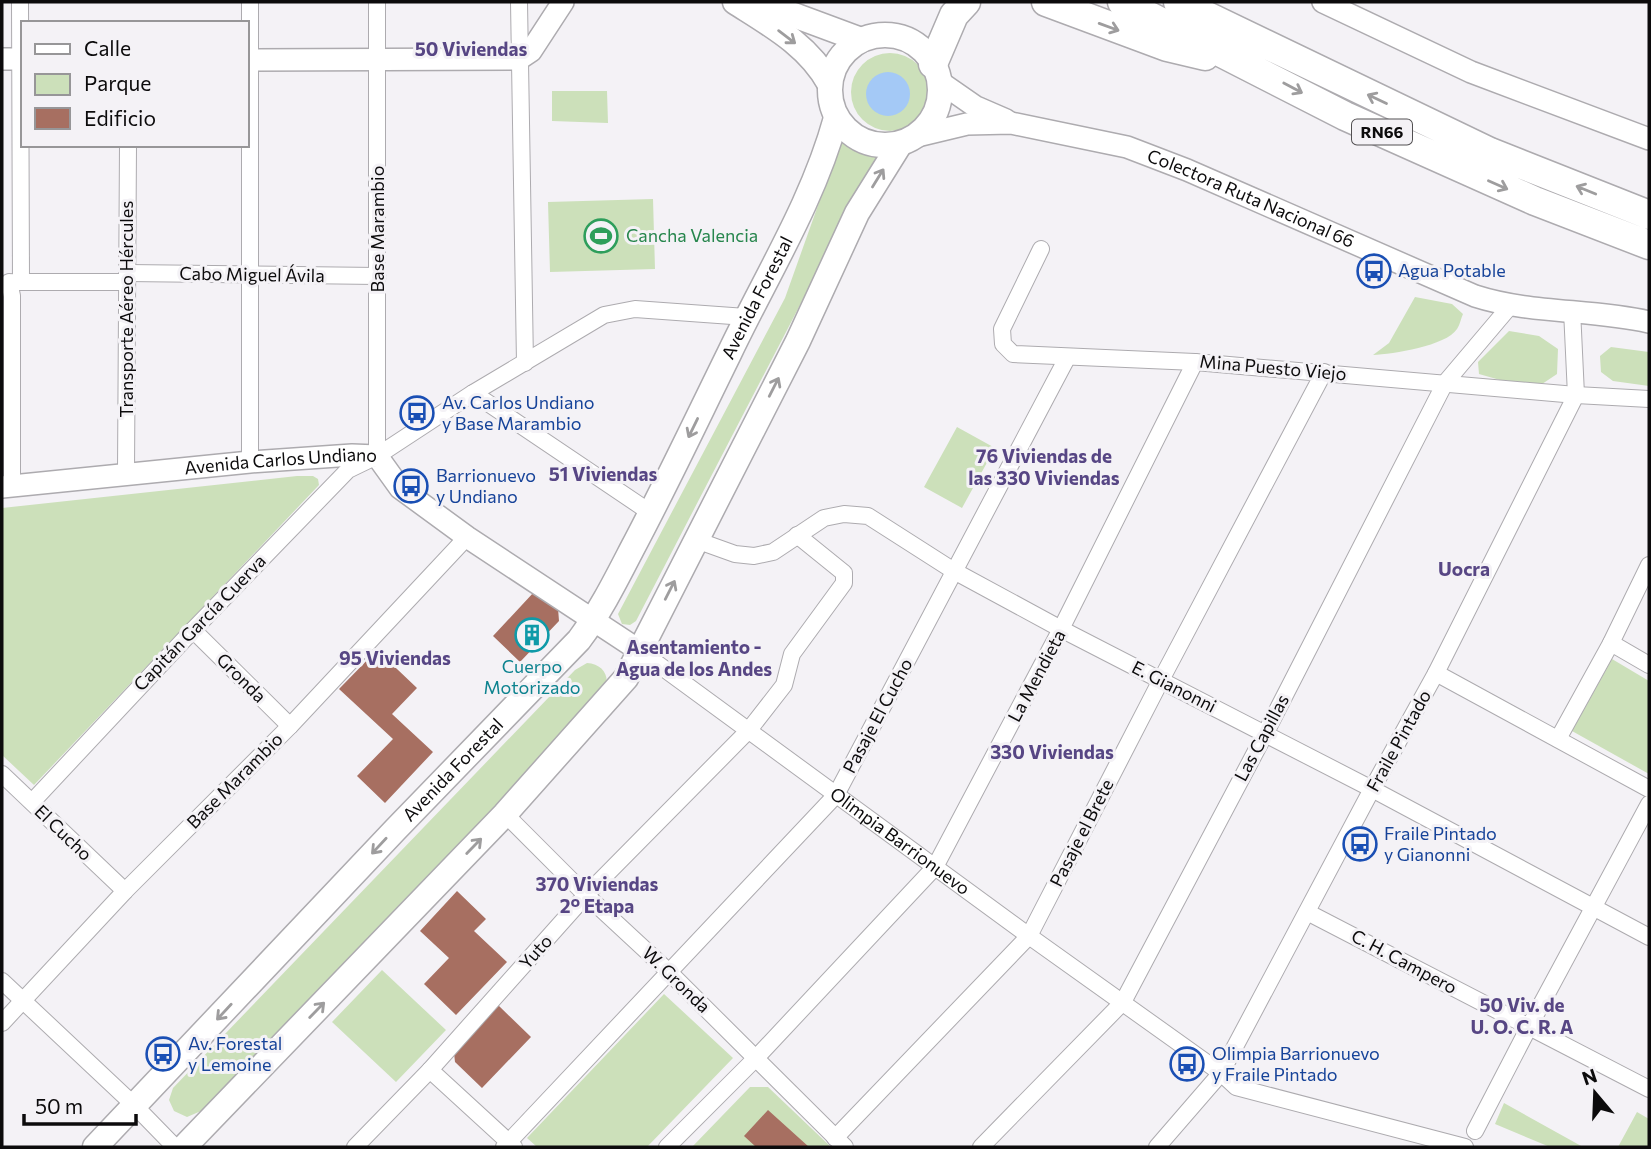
<svg xmlns="http://www.w3.org/2000/svg" width="1651" height="1149" font-family="Commissioner,sans-serif">
<rect width="100%" height="100%" fill="#f4f2f6"/>
<path fill="#cce0ba" d="M851 92a39 39 0 1 1 78 0a39 39 0 1 1-78 0Z
M552,91H607L608,123L552,121Z
M842,138L859,152L882,154L800,305L636,621L630,625L622,624L618,614L785,298Z
M653,199L655,269L550,272L548,202Z
M1415,297L1452,304L1463,314C1461,318 1460,325 1457,329C1446,346 1393,354 1373,355L1389,343Z
M1509,331L1539,336L1558,349L1557,374L1542,384L1500,380L1479,374L1478,362Z
M1611,347L1649,352V386L1613,381L1601,372L1600,356Z
M957,427L995,448L962,508L924,487Z
M297,476H313L318,479L319,485L34,785L2,755V508Z
M1612,659L1649,681V774L1572,731Z
M587,663C604,664 612,678 603,694L201,1111L187,1117L174,1111L169,1100L173,1088L575,670Z
M382,970L446,1030L396,1082L332,1022Z
M664,994L733,1058L647,1147H537L527,1138Z
M750,1087H768L831,1147H692Z
M1504,1103L1583,1147H1550L1495,1124Z
M1637,1112L1649,1119V1147H1618Z"/>
<path fill="#a4c9f6" d="M866 94a22 22 0 1 1 44 0a22 22 0 1 1-44 0Z"/>
<path fill="#a76f61" d="M534,592L558,608L559,621L520,662L493,636Z
M377,650L417,688L392,714L433,752L385,803L357,776L393,739L339,689Z
M457,891L486,919L474,931L507,962L456,1015L424,984L449,958L420,931Z
M498,1005L531,1037L482,1088L455,1062L454,1053Z
M768,1110L809,1147H756L744,1136Z"/>
<g fill="none" stroke-linecap="round" stroke-linejoin="round">
<defs>
<g id="street">
<path d="M20,2L21,282"/>
<path d="M377,2V456"/>
<path d="M519,2L525,363"/>
<path d="M1041,249L1002,329L1003,344L1013,354L1195,362L1576,395L1649,399"/>
<path d="M127,273L378,276"/>
<path d="M9,282L12,296V486"/>
<path d="M14,282H127"/>
<path d="M473,393L651,513"/>
<path d="M250,462V2"/>
<path d="M126,473L128,145"/>
<path d="M696,540L735,554L754,556L773,552L824,518L844,514L868,516L954,571L1061,629L1372,789L1649,937"/>
<path d="M193,630L290,726"/>
<path d="M1611,643L1649,665"/>
<path id="s1" d="M640,651L1029,936L1221,1073L1236,1087L1465,1147"/>
<path d="M1436,673L1649,789"/>
<path d="M1558,739L1611,643L1649,565"/>
<path d="M2,774L125,891"/>
<path d="M32,802L193,630L348,470L377,456L473,393L604,315L635,309L746,317"/>
<path d="M505,814L586,895L668,971L845,1147"/>
<path d="M1307,912L1649,1089"/>
<path d="M2,981L135,1106L175,1147"/>
<path d="M2,1023L125,891L290,726L467,537"/>
<path d="M430,1070L514,1147"/>
<path d="M1475,1131L1529,1027L1649,804"/>
<path d="M835,1138L1029,936L1161,680L1324,372"/>
<path d="M355,1147L430,1070L586,895L749,730L784,685L792,654L844,583V573L797,535"/>
<path d="M504,1147L836,795L1067,358"/>
<path d="M667,1147L756,1058L935,867L1061,629L1195,362"/>
<path d="M981,1147L1123,1002L1265,734L1445,383L1511,305"/>
<path d="M1157,1147L1221,1073L1372,789L1436,673L1576,395L1572,310"/>
</g>
<g id="secondary">
<path d="M1323,2L1471,72L1649,139"/>
<path d="M2,59H23"/>
<path d="M247,60L519,59L531,51L563,2"/>
<path d="M940,82L976,107L1006,120"/>
<path id="s2" d="M917,136L967,124L1011,123L1127,147L1187,170L1475,296C1531,314 1592,309 1649,322"/>
<path id="s3" d="M2,487L250,462L352,455L377,456L400,488L467,537L640,651"/>
</g>
<g id="primary">
<path d="M735,2C771,25 808,45 829,83"/>
<path d="M769,2L791,14L861,40"/>
<circle cx="885" cy="90" r="55"/>
<path id="s4" d="M95,1147L395,830L579,640C600,612 616,580 632,549C666,485 697,419 729,354C766,276 813,202 836,118"/>
<path d="M184,1147L505,814L626,678L798,341L857,213L900,144"/>
</g>
<path id="highway" d="M1046,2L1167,47L1205,56
M1122,2L1345,116L1535,201L1649,245
M1178,2L1490,152L1649,215
M933,64L954,15L966,2"/>
</defs>
<use href="#street" stroke="#adabaf" stroke-width="18"/>
<use href="#secondary" stroke="#adabaf" stroke-width="24"/>
<use href="#primary" stroke="#adabaf" stroke-width="27"/>
<use href="#highway" stroke="#adabaf" stroke-width="31"/>
<use href="#street" stroke="#fff" stroke-width="16"/>
<use href="#secondary" stroke="#fff" stroke-width="21"/>
<use href="#primary" stroke="#fff" stroke-width="24"/>
<use href="#highway" stroke="#fff" stroke-width="28"/>
</g>
<defs><path id="oneway-shaft" d="M-6 0H5M1.5-3L5.5 0L1.5 3" fill="none" stroke-width="1.6" stroke-linecap="round" stroke-linejoin="round" transform="scale(1.75)"/></defs>
<g stroke="#9e9d9e">
<use href="#oneway-shaft" transform="translate(1109 27) rotate(20)"/>
<use href="#oneway-shaft" transform="translate(787 37) rotate(37)"/>
<use href="#oneway-shaft" transform="translate(1293 88) rotate(28)"/>
<use href="#oneway-shaft" transform="translate(1377 99) rotate(-155)"/>
<use href="#oneway-shaft" transform="translate(878 178) rotate(-58)"/>
<use href="#oneway-shaft" transform="translate(1498 185) rotate(24)"/>
<use href="#oneway-shaft" transform="translate(1586 190) rotate(-158)"/>
<use href="#oneway-shaft" transform="translate(774 387) rotate(-63)"/>
<use href="#oneway-shaft" transform="translate(693 428) rotate(116)"/>
<use href="#oneway-shaft" transform="translate(670 590) rotate(-63)"/>
<use href="#oneway-shaft" transform="translate(379 846) rotate(133)"/>
<use href="#oneway-shaft" transform="translate(474 846) rotate(-46)"/>
<use href="#oneway-shaft" transform="translate(317 1010) rotate(-46)"/>
<use href="#oneway-shaft" transform="translate(224 1012) rotate(133)"/>
</g>
<defs>
<symbol id="stadium-ring" viewBox="-11 -11 22 22"><circle r="9.5" fill="#f4f2f6" stroke="#2e9e5b" stroke-width="1.5"/><path d="M0-5a6.5 5 0 1 0 0 10a6.5 5 0 1 0 0-10ZM-3.5-1.8h7v3.6h-7Z" fill="#2e9e5b"/></symbol>
<symbol id="bus-ring" viewBox="-11 -11 22 22"><circle r="9.5" fill="#f4f2f6" stroke="#1a4fb4" stroke-width="1.5"/><path d="M-5-6H5V4H4V6H2V4H-2V6H-4V4H-5ZM-3.5-4V0h7V-4ZM-3.5 1.2v1.5H-2V1.2ZM2 1.2v1.5H3.5V1.2Z" fill="#1a4fb4"/></symbol>
<symbol id="building-ring" viewBox="-11 -11 22 22"><circle r="9.5" fill="#f4f2f6" stroke="#0f9aa8" stroke-width="1.5"/><path d="M-4-6H4V6H1V3H-1V6H-4ZM-2.5-4.3h1.7v1.8h-1.7ZM.8-4.3h1.7v1.8H.8ZM-2.5-1h1.7V.8h-1.7ZM.8-1h1.7V.8H.8Z" fill="#0f9aa8"/></symbol>
</defs>
<g fill-rule="evenodd">
<use href="#stadium-ring" x="582" y="217" width="38" height="38"/>
<use href="#bus-ring" x="1355" y="252" width="38" height="38"/>
<use href="#bus-ring" x="398" y="394" width="38" height="38"/>
<use href="#bus-ring" x="392" y="467" width="38" height="38"/>
<use href="#building-ring" x="513" y="616" width="38" height="38"/>
<use href="#bus-ring" x="1341" y="825" width="38" height="38"/>
<use href="#bus-ring" x="144" y="1035" width="38" height="38"/>
<use href="#bus-ring" x="1168" y="1045" width="38" height="38"/>
</g>
<g text-anchor="middle" stroke-width="6" stroke-linejoin="round" paint-order="stroke">
<rect fill="#f4f2f6" stroke="#525052" stroke-width="2" x="1352" y="119.5" width="60" height="25" rx="5"/>
<g font-size="16" font-weight="bold" fill="#0c0b0c">
<text x="1382" y="138">RN66</text>
</g>
<g font-size="18" fill="#0c0b0c" stroke="#f4f2f6">
<text dy="6" stroke="none"><textPath href="#s2" startOffset="348">Colectora Ruta Nacional 66</textPath></text>
<text transform="translate(378 229) rotate(-90)" y="6">Base Marambio</text>
<text transform="translate(252 275) rotate(1)" y="6">Cabo Miguel Ávila</text>
<text dy="6" stroke="none"><textPath href="#s4" startOffset="1087">Avenida Forestal</textPath></text>
<text transform="translate(127 309) rotate(-90)" y="6">Transporte Aéreo Hércules</text>
<text transform="translate(1273 368) rotate(5)" y="6">Mina Puesto Viejo</text>
<text dy="6" stroke="none"><textPath href="#s3" startOffset="280">Avenida Carlos Undiano</textPath></text>
<text transform="translate(200 623) rotate(-46)" y="6">Capitán García Cuerva</text>
<text transform="translate(1037 676) rotate(-62)" y="6">La Mendieta</text>
<text transform="translate(241 678) rotate(45)" y="6">Gronda</text>
<text transform="translate(1174 687) rotate(27)" y="6">E. Gianonni</text>
<text transform="translate(878 716) rotate(-62)" y="6">Pasaje El Cucho</text>
<text transform="translate(1262 738) rotate(-62)" y="6">Las Capillas</text>
<text transform="translate(1399 741) rotate(-61)" y="6">Fraile Pintado</text>
<text dy="6" stroke="none"><textPath href="#s4" startOffset="520">Avenida Forestal</textPath></text>
<text transform="translate(235 781) rotate(-45)" y="6">Base Marambio</text>
<text transform="translate(63 833) rotate(44)" y="6">El Cucho</text>
<text transform="translate(1082 833) rotate(-63)" y="6">Pasaje el Brete</text>
<text dy="6" stroke="none"><textPath href="#s1" startOffset="322">Olimpia Barrionuevo</textPath></text>
<text transform="translate(536 952) rotate(-48)" y="6">Yuto</text>
<text transform="translate(1404 962) rotate(28)" y="6">C. H. Campero</text>
<text transform="translate(676 980) rotate(44)" y="6">W. Gronda</text>
</g>
<g font-size="18" fill="#27864d" stroke="#f4f2f6" text-anchor="start">
<text x="626" y="242">Cancha Valencia</text>
</g>
<g font-size="18" fill="#164399" stroke="#f4f2f6" text-anchor="start">
<text x="1398" y="277">Agua Potable</text>
<text x="442" y="409">Av. Carlos Undiano<tspan x="442" dy="21">y Base Marambio</tspan></text>
<text x="436" y="482">Barrionuevo<tspan x="436" dy="21">y Undiano</tspan></text>
<text x="1384" y="840">Fraile Pintado<tspan x="1384" dy="21">y Gianonni</tspan></text>
<text x="188" y="1050">Av. Forestal<tspan x="188" dy="21">y Lemoine</tspan></text>
<text x="1212" y="1060">Olimpia Barrionuevo<tspan x="1212" dy="21">y Fraile Pintado</tspan></text>
</g>
<g font-size="18" fill="#0d838f" stroke="#f4f2f6">
<text x="532" y="673">Cuerpo<tspan x="532" dy="21">Motorizado</tspan></text>
</g>
<g font-size="19" font-weight="bold" fill="#574684" stroke="#f4f2f6">
<text x="471" y="56">50 Viviendas</text>
<text x="1044" y="463">76 Viviendas de<tspan x="1044" dy="22">las 330 Viviendas</tspan></text>
<text x="603" y="481">51 Viviendas</text>
<text x="1464" y="576">Uocra</text>
<text x="694" y="654">Asentamiento -<tspan x="694" dy="22">Agua de los Andes</tspan></text>
<text x="395" y="665">95 Viviendas</text>
<text x="1052" y="759">330 Viviendas</text>
<text x="597" y="891">370 Viviendas<tspan x="597" dy="22">2° Etapa</tspan></text>
<text x="1522" y="1012">50 Viv. de<tspan x="1522" dy="22">U. O. C. R. A</tspan></text>
</g>
</g>
<rect width="1651" height="1149" fill="none" stroke="#0c0b0c" stroke-width="7"/>
<rect x="21" y="21" width="228" height="126" fill="#f4f2f6" stroke="#979698" stroke-width="2"/>
<rect x="35" y="44" width="35" height="10" fill="#ffffff" stroke="#979698" stroke-width="2"/>
<text x="84" y="56" font-size="21" fill="#0c0b0c">Calle</text>
<rect x="35" y="74" width="35" height="21" fill="#cce0ba" stroke="#979698" stroke-width="2"/>
<text x="84" y="91" font-size="21" fill="#0c0b0c">Parque</text>
<rect x="35" y="108" width="35" height="21" fill="#a76f61" stroke="#979698" stroke-width="2"/>
<text x="84" y="126" font-size="21" fill="#0c0b0c">Edificio</text>
<g transform="translate(1595 1093) rotate(341)" stroke="#f4f2f6" stroke-width="5" paint-order="stroke">
<path d="M0-5L12 26L0 18L-12 26Z" fill="#0c0b0c"/>
<text y="-10" font-size="19" font-weight="bold" text-anchor="middle" fill="#0c0b0c">N</text>
</g>
<path d="M24 1114v10h112v-10" fill="none" stroke="#0c0b0c" stroke-width="3.5"/>
<text x="35" y="1114" font-size="21" fill="#0c0b0c" stroke="#f4f2f6" stroke-width="5" paint-order="stroke">50 m</text>
</svg>
